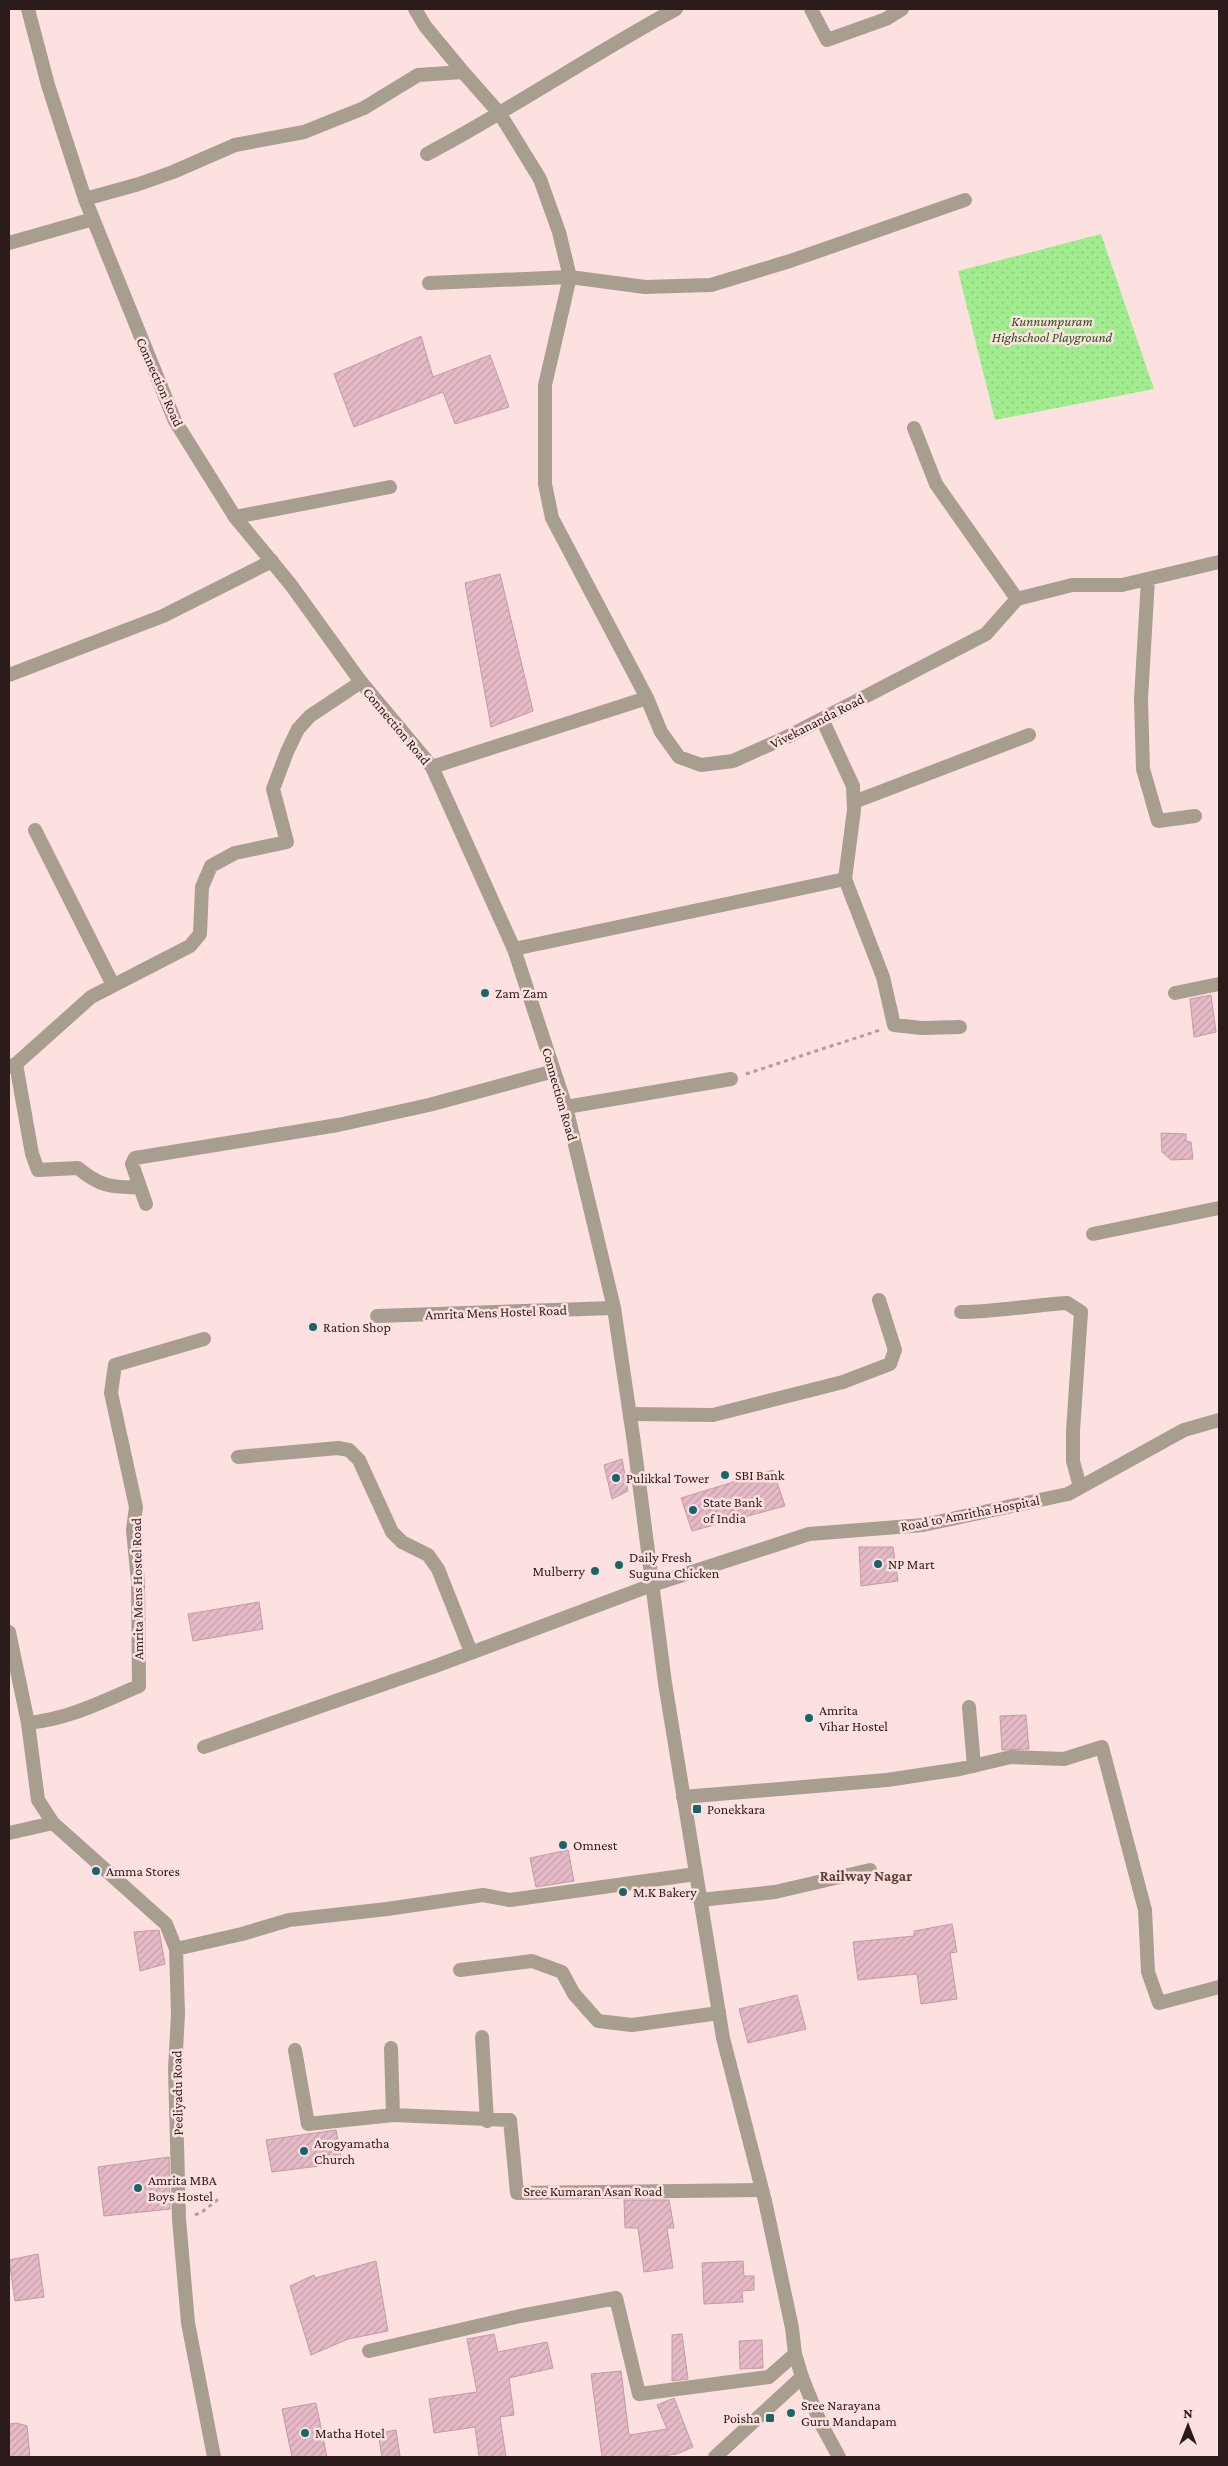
<svg xmlns="http://www.w3.org/2000/svg" width="1228" height="2466" font-family="'Crimson Pro',serif">
<defs>
<pattern id="park-dots" width="8" height="8" patternUnits="userSpaceOnUse" patternTransform="scale(1.25)"><rect width="8" height="8" fill="#a0ec8e"/><path d="M2 2h.1M6 6h.1" fill="none" stroke="#8aca7a" stroke-width="1.8" stroke-linecap="round"/></pattern>
<pattern id="building-hatch" width="6" height="6" patternUnits="userSpaceOnUse" patternTransform="scale(1.25)"><rect width="6" height="6" fill="#e5bac6"/><path d="M-1 1l2-2M0 6l6-6M5 7l2-2" fill="none" stroke="#c59faa"/></pattern>
</defs>
<rect width="100%" height="100%" fill="#fde1e0"/>
<path fill="url(#park-dots)" d="M1101,234L1154,389L995,420L958,271Z"/>
<path fill="url(#building-hatch)" stroke="#c39aa6" d="M421,336L433,377L490,355L509,407L455,424L443,392L354,427L334,374Z
M500,574L533,711L491,727L465,583Z
M1211,995L1216,1032L1194,1037L1190,999Z
M1161,1133L1186,1134V1141L1191,1142L1193,1159L1171,1160L1162,1152Z
M622,1459L628,1491L612,1499L604,1465Z
M773,1470L785,1506L692,1531L681,1498Z
M859,1547H893L898,1581L861,1586Z
M259,1602L263,1629L193,1641L188,1614Z
M1026,1715L1029,1749L1002,1750L1000,1716Z
M568,1850L574,1881L536,1887L530,1858Z
M952,1924L957,1952L950,1953L957,1999L921,2004L917,1974L858,1980L853,1942L914,1936V1931Z
M159,1930L165,1964L140,1971L134,1932Z
M797,1995L806,2029L748,2043L739,2009Z
M336,2130L342,2163L272,2172L266,2140Z
M169,2157L170,2209L104,2216L98,2167Z
M624,2200H669L674,2228H667L673,2268L644,2272L638,2228H625Z
M38,2254L44,2297L15,2301L9,2260Z
M376,2261L388,2331L348,2339L311,2355L290,2286L314,2275L315,2278Z
M743,2261L744,2276H754V2290L742,2291L743,2302L704,2304L702,2263Z
M494,2334L498,2352L547,2342L553,2368L509,2378L514,2415L500,2417L506,2457H479L475,2427L434,2433L429,2399L477,2392L467,2339Z
M682,2334L688,2379L672,2381V2335Z
M762,2340L763,2368L740,2369L739,2341Z
M621,2371L629,2435L667,2429L657,2405L674,2398L693,2447L677,2454L654,2457H602L591,2374Z
M316,2403L327,2457H292L282,2409Z
M17,2423L27,2426L30,2457H9V2424Z
M396,2430L400,2456L382,2457L378,2433Z"/>
<g fill="none" stroke-linecap="round" stroke-linejoin="round">
<path stroke="#b59d9c" stroke-width="3" stroke-dasharray="4 4" stroke-linecap="butt" d="M746,1074L880,1030
M195,2215L202,2212L221,2197"/>
<path stroke="#a79e8f" stroke-width="14" d="M415,9L425,26L463,72
M811,9L827,40L886,19L902,9
M427,154C512,109 591,55 676,9
M85,199L139,184L173,172L235,145L304,132L364,108L418,75L463,72L500,114L540,179L559,232L570,277L545,385V484L552,518L647,698
M9,243L93,219
M429,283L570,277L645,287L711,285L790,261L965,200
M914,428L936,484L1017,599
M235,517L390,487
M1148,579L1141,699L1143,769L1158,821L1195,816
M9,675L163,616L272,561
M822,719L853,786L854,810L845,879L883,977L894,1025L922,1028L960,1027
M432,767L647,698L661,732L679,757L701,765L733,761L789,736L986,634L1017,599L1072,585H1122L1219,562
M854,802L1029,735
M35,830L113,985
M514,949L845,879
M1175,993L1219,984
M16,1064L32,1154L38,1170L78,1168C99,1186 112,1188 140,1187
M9,1067L16,1064L91,997L190,946L200,934L202,887L211,866L235,853L287,842L273,789L287,752L298,729L310,716L361,682
M566,1107L731,1079
M146,1204L132,1164L135,1158L338,1125L429,1105L554,1071
M1093,1234L1219,1208
M961,1312C996,1312 1032,1305 1067,1303L1081,1312L1073,1431V1461L1080,1487
M377,1316L614,1308
M630,1414L713,1415L843,1382L890,1364L895,1350L879,1300
M238,1457L338,1448L349,1450L359,1460L392,1532L402,1542L428,1555L438,1569L471,1652
M9,1632L28,1723
M969,1707L974,1766
M204,1747L433,1667L652,1585
M683,1797L887,1780L960,1769L1011,1757L1064,1759L1102,1747L1145,1910L1148,1972L1159,2003L1219,1987
M53,1823L38,1800L28,1723C69,1719 101,1702 139,1686L138,1582L133,1530L136,1507L111,1393L115,1365L204,1339
M9,1833L53,1823L166,1924L176,1949L178,2014L175,2069L179,2219L188,2323L214,2457
M700,1900L775,1892L870,1870
M176,1949L242,1934L289,1920L387,1909L483,1895L510,1900L696,1874
M460,1970L532,1961L562,1972L574,1994L598,2021L632,2025L719,2013
M482,2037L487,2121
M391,2048L393,2115
M295,2050L308,2124L393,2115L510,2120L517,2193L762,2190
M369,2351L520,2316L616,2298L639,2394L769,2377L795,2354
M802,2377L820,2422L839,2457"/>
<path stroke="#a79e8f" stroke-width="14" d="M28,9L48,85L85,199L175,421L235,517L291,585L361,682L432,767L514,949L554,1071L566,1107L614,1308L634,1443L665,1683L723,2038L765,2201L792,2328L795,2354L802,2377L715,2457
M652,1585L809,1534L923,1525L1068,1494L1184,1430L1219,1420"/>
</g>
<g fill="#176569" stroke="#fde1e0" stroke-width="2">
<circle cx="485" cy="993" r="5"/>
<circle cx="313" cy="1327" r="5"/>
<circle cx="725" cy="1475" r="5"/>
<circle cx="616" cy="1478" r="5"/>
<circle cx="693" cy="1510" r="5"/>
<circle cx="878" cy="1564" r="5"/>
<circle cx="619" cy="1565" r="5"/>
<circle cx="595" cy="1571" r="5"/>
<circle cx="809" cy="1718" r="5"/>
<rect x="692" y="1804" width="10" height="10" rx="2.5"/>
<circle cx="563" cy="1845" r="5"/>
<circle cx="96" cy="1871" r="5"/>
<circle cx="623" cy="1892" r="5"/>
<circle cx="304" cy="2151" r="5"/>
<circle cx="138" cy="2188" r="5"/>
<circle cx="791" cy="2413" r="5"/>
<rect x="765" y="2413" width="10" height="10" rx="2.5"/>
<circle cx="305" cy="2433" r="5"/>
</g>
<g text-anchor="middle" stroke-width="5" stroke-linejoin="round" paint-order="stroke">
<g font-size="14" font-style="italic" fill="#245517" stroke="#fde1e0">
<text x="1052" y="326">Kunnumpuram<tspan x="1052" dy="16">Highschool Playground</tspan></text>
</g>
<g font-size="14" fill="#2b1b1a" stroke="#fde1e0">
<text transform="translate(160 382) rotate(66)" y="5">Connection Road</text>
<text transform="translate(817 721) rotate(-27)" y="5">Vivekananda Road</text>
<text transform="translate(397 726) rotate(50)" y="5">Connection Road</text>
<text transform="translate(560 1094) rotate(74)" y="5">Connection Road</text>
<text transform="translate(496 1312) rotate(-2)" y="5">Amrita Mens Hostel Road</text>
<text transform="translate(970 1513) rotate(-11)" y="5">Road to Amritha Hospital</text>
<text transform="translate(137 1589) rotate(-91)" y="5">Amrita Mens Hostel Road</text>
<text transform="translate(177 2093) rotate(-91)" y="5">Peeliyadu Road</text>
<text x="593" y="2196">Sree Kumaran Asan Road</text>
</g>
<g font-size="14" fill="#2b1b1a" stroke="#fde1e0" text-anchor="start">
<text x="495" y="998">Zam Zam</text>
<text x="323" y="1332">Ration Shop</text>
<text x="735" y="1480">SBI Bank</text>
<text x="626" y="1483">Pulikkal Tower</text>
<text x="703" y="1507">State Bank<tspan x="703" dy="16">of India</tspan></text>
<text x="629" y="1562">Daily Fresh<tspan x="629" dy="16">Suguna Chicken</tspan></text>
<text x="888" y="1569">NP Mart</text>
<text x="585" y="1576" text-anchor="end">Mulberry</text>
<text x="819" y="1715">Amrita<tspan x="819" dy="16">Vihar Hostel</tspan></text>
<text x="707" y="1814">Ponekkara</text>
<text x="573" y="1850">Omnest</text>
<text x="106" y="1876">Amma Stores</text>
<text x="633" y="1897">M.K Bakery</text>
<text x="314" y="2148">Arogyamatha<tspan x="314" dy="16">Church</tspan></text>
<text x="148" y="2185">Amrita MBA<tspan x="148" dy="16">Boys Hostel</tspan></text>
<text x="801" y="2410">Sree Narayana<tspan x="801" dy="16">Guru Mandapam</tspan></text>
<text x="760" y="2423" text-anchor="end">Poisha</text>
<text x="315" y="2438">Matha Hotel</text>
</g>
<g font-size="15" font-weight="bold" fill="#613c3c" stroke="#fde1e0">
<text x="866" y="1881">Railway Nagar</text>
</g>
</g>
<rect width="1228" height="2466" fill="none" stroke="#2b1b1a" stroke-width="20"/>
<g transform="translate(1188 2426)" stroke="#fde1e0" stroke-width="4" paint-order="stroke">
<path d="M0-4L9 19L0 12L-9 19Z" fill="#2b1b1a"/>
<text y="-8" font-size="14" font-weight="bold" text-anchor="middle" fill="#2b1b1a">N</text>
</g>
</svg>
